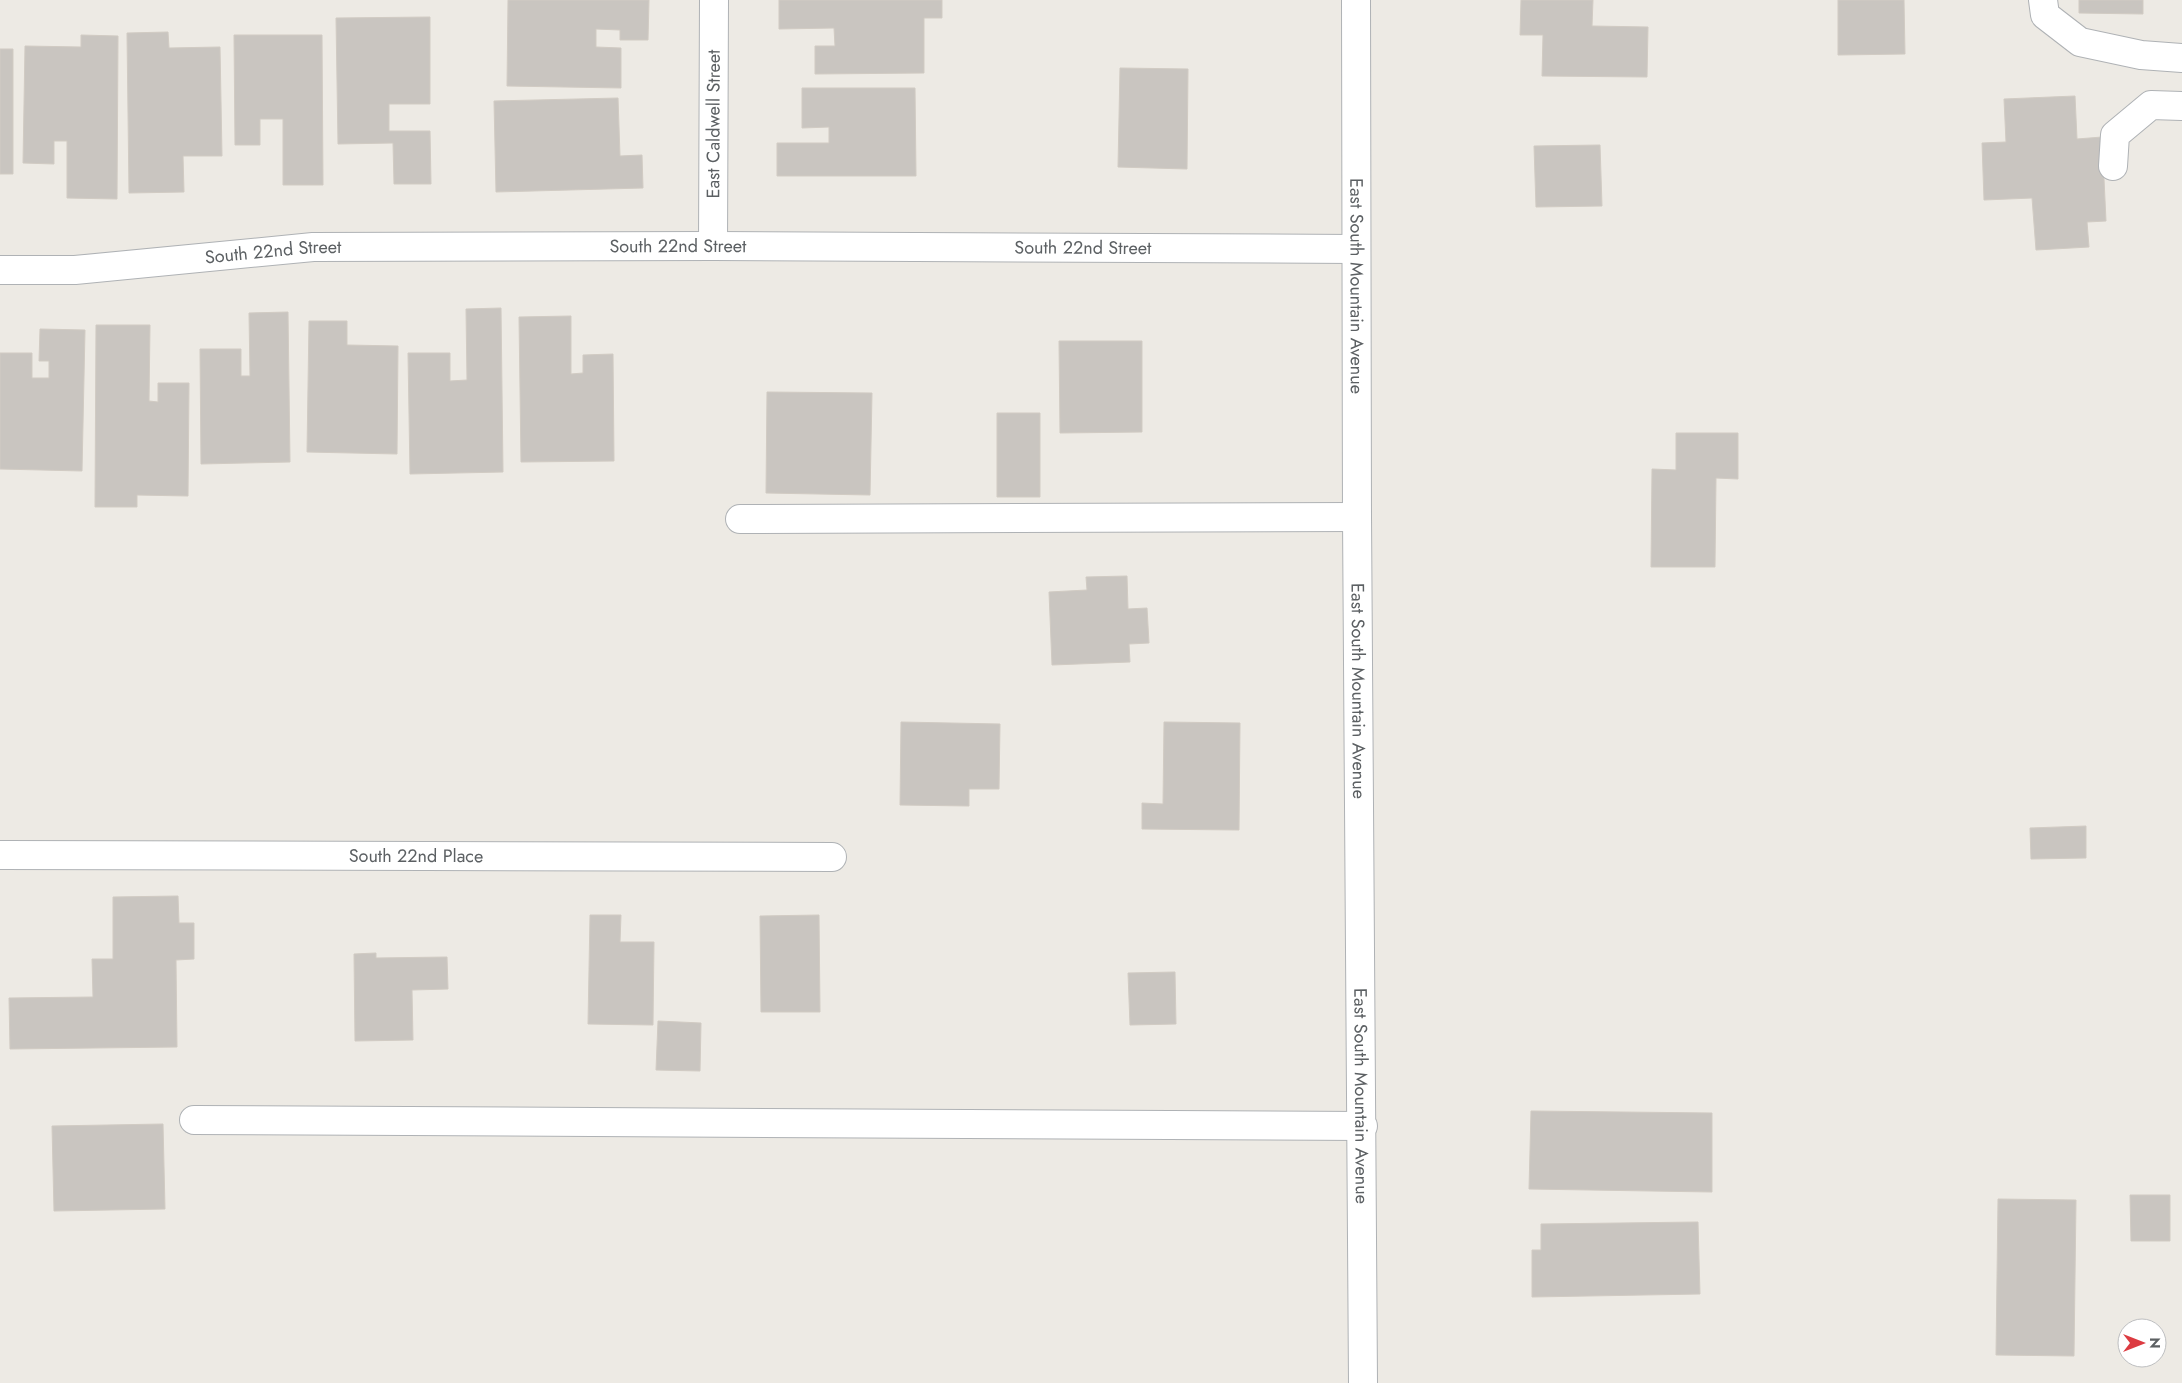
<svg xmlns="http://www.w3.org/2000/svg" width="2182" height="1383" font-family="Jost,sans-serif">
<rect width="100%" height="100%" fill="#edeae4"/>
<path fill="#c9c5c0" stroke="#d1cbc3" d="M508,0H649L648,40H620V30L596,29V47L621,48V88L507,86Z
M779,0H942V18H924V73L815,74V46H835L834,28L779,29Z
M1521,0H1593L1592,26L1648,27L1647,77L1542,76L1543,35H1520Z
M1838,0H1904L1905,54L1838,55Z
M2079,0H2143V14L2079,13Z
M430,17V104H389V131H430L431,184H394L393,143L338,144L336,18Z
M168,32L169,48L220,47L222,156H183L184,192L129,193L127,33Z
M81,35L118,36L117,199L67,198V141H54V164L23,163L25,46L81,47Z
M234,35H322L323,185H283V119H260V145H235Z
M0,49H13V174H0Z
M1120,68L1188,69L1187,169L1118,167Z
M802,88H915L916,176H777V143H829V127L802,128Z
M2075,96L2077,139L2102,137L2106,221L2087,222L2089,247L2036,250L2032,198L1984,200L1982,143L2006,142L2004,99Z
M618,98L620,156L642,155L643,188L496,192L494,101Z
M1600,145L1602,206L1536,207L1534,146Z
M501,308L503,472L410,474L408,353H450V381L467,380L466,309Z
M288,312L290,462L201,464L200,349H241V376H250L249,313Z
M571,316V374L583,373V355L613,354L614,461L521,462L519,317Z
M309,321H347V345L398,346L397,454L307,452Z
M96,325H150L149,401L158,402V383H189L188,496L137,495V507H95Z
M40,329L85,330L82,471L0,469V353H32V378H49V361H39Z
M1059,341H1142V432L1060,433Z
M767,392L872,393L870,495L766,493Z
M997,413H1040V497H997Z
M1676,433H1738V479L1716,478L1715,567H1651L1652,469L1676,470Z
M1127,576L1128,609L1147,608L1149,643L1129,644L1130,662L1052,665L1049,592L1087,590L1086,577Z
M901,722L1000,724L999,789H969V806L900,805Z
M1164,722L1240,723L1239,830L1142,829V803L1163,804Z
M2086,826V858L2031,859L2030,828Z
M178,896L179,923H194V959L176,960L177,1047L10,1049L9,998L93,997L92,959H113V897Z
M590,915H621L620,942H654L653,1025L588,1024Z
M819,915L820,1012H761L760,916Z
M376,953V958L447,957L448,989L412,990L413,1040L355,1041L354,954Z
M1175,972L1176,1024L1130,1025L1128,973Z
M658,1021L701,1023L700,1071L656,1070Z
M1531,1111L1712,1113V1192L1529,1189Z
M163,1124L165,1209L54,1211L52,1126Z
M2130,1195H2170V1241H2131Z
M1998,1199L2076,1200L2074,1356L1996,1355Z
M1698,1222L1700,1294L1532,1297V1250H1541V1224Z"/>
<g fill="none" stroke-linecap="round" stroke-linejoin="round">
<defs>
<g id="minor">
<path id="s1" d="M1356,0L1357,517L1363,1383"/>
<path d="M2043,0L2045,15L2080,42L2141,55L2182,58"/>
<path d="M2113,166L2115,135L2151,105L2182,106"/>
<path id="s2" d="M713,246L714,0"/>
<path id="s3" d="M0,270H75L313,247L713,246L1356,249"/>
<path d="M740,519L1357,517"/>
<path id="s4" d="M0,855L832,857"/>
<path d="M194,1120L1363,1126"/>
</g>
</defs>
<use href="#minor" stroke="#afb2b5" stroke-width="30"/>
<use href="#minor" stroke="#fff" stroke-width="28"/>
</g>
<g text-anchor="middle" stroke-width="5" stroke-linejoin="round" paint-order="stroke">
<g font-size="18" fill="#5c6063" stroke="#fff">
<text dy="6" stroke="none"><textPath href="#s2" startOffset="122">East Caldwell Street</textPath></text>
<text dy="6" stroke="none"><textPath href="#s3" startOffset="679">South 22nd Street</textPath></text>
<text dy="6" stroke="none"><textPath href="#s3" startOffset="1084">South 22nd Street</textPath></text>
<text dy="6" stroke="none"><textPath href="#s3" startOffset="274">South 22nd Street</textPath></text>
<text dy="6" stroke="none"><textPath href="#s1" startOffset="286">East South Mountain Avenue</textPath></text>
<text dy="6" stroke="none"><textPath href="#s1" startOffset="691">East South Mountain Avenue</textPath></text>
<text dy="6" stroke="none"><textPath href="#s4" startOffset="416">South 22nd Place</textPath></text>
<text dy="6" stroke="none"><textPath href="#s1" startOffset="1096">East South Mountain Avenue</textPath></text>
</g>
</g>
<g transform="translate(2142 1343) rotate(90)"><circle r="24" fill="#ffffff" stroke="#bebfc1"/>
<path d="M0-4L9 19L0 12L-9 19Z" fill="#dc3b41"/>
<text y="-8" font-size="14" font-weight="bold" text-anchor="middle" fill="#5c6063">N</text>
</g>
</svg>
